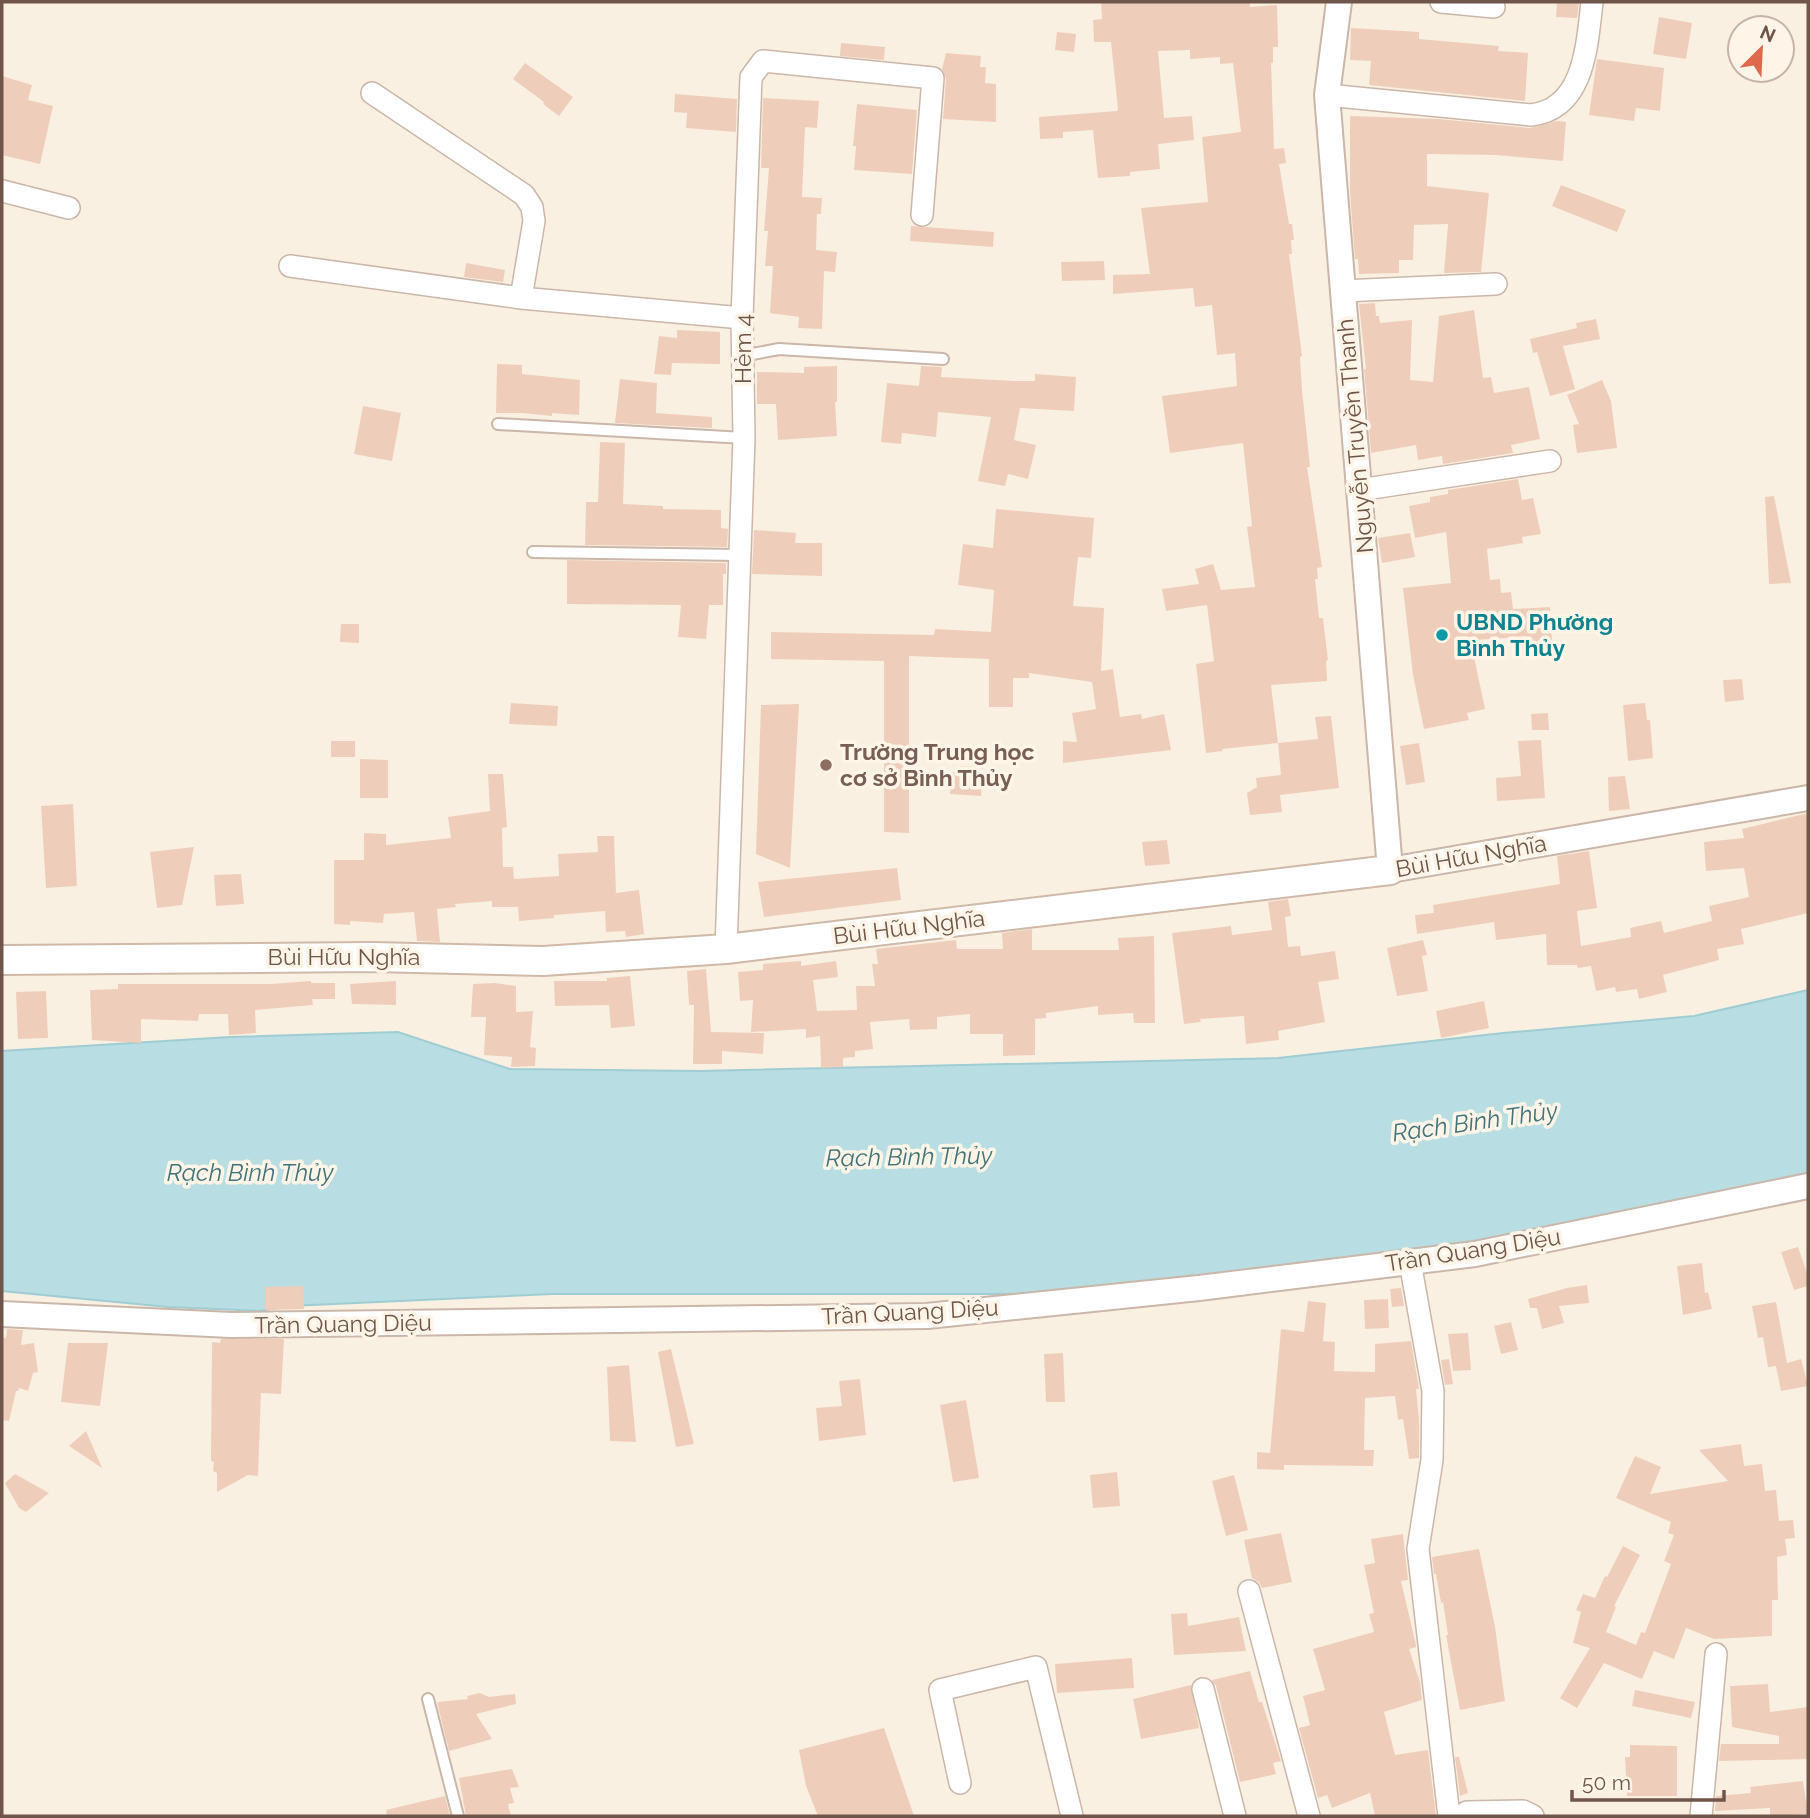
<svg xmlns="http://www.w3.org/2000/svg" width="1810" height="1818" font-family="Raleway,sans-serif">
<rect width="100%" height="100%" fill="#faf0e1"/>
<path fill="#b8dde2" stroke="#9fcdd3" stroke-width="2" d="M1808,990V1186L1377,1264L1019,1294H552L290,1306L259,1311L168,1307L2,1291V1051L230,1037L398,1032L510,1069L700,1071L1278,1058L1503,1033L1694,1016Z"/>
<path fill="#eecebb" d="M1101,2H1250V7L1277,5L1278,47H1273V63H1271L1274,149L1284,148L1286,163L1279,164L1289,224H1292L1294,240H1291L1292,254H1289L1302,356L1300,357L1302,390L1310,467H1307L1322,567L1317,568L1318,579H1315L1319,618H1323L1328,660L1326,661L1327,681L1271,685L1278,743L1222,749L1223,751L1206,753L1196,664L1214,661L1207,605L1166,611L1162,589L1199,584L1195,569L1213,564L1221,590L1255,587L1247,527L1252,526L1243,443L1170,453L1162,396L1237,386L1235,353L1217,355L1212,305L1195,307L1193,288L1113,294V275L1150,274L1141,208L1208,202L1202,137L1241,132L1233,63L1220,64V57L1190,59V50L1158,51L1164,118L1192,116L1194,140L1158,144L1160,169L1130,172V176L1098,178L1093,130L1063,132V138L1040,139L1039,117L1117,111L1118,109L1111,42H1094L1093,20L1102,19Z
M1557,2H1579L1577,18L1556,17Z
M1659,17L1692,23L1686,59L1653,54Z
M1351,28L1419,32V39L1499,46L1498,51L1528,53L1525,101L1369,85L1371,61L1350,60Z
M1057,32L1076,34L1074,52L1055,50Z
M841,43L885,47L884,60L840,56Z
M946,53L981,56L980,67H986L985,83L996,84V122L943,119L946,79L942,69Z
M1597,59L1664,68L1660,111L1636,108L1634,121L1589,115Z
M525,63L573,97L559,116L543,104L544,102L513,79Z
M2,76L32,85L28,100L53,106L40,164L2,155Z
M675,94L737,99L736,132L686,128L687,113L674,112Z
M763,98L819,101L817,128L805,127L802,197L822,198L821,214H817L816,250L837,252L835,272L824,271L822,329L798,328L799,317L770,313L773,266H765L768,231H764L769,168H761Z
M857,104L917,110L912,174L854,170L856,146H853Z
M1350,116L1439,119L1530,128L1556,121L1566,122L1563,161L1496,155L1427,154V186L1489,193L1481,272L1444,273L1448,224L1414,225L1413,260H1399V273L1359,274L1358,259H1355L1350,192Z
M1561,185L1626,210L1617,232L1552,206Z
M911,226L994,232L993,247L910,241Z
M1104,261L1105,280L1062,281L1061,262Z
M466,263L505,270L503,282L464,277Z
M1375,303L1376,316H1379L1380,323L1412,320L1410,380L1433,382L1439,316L1474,310L1483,378L1491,377L1494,393L1529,387L1540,439L1511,445L1513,453L1443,464L1442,456L1418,460L1416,445L1371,453L1364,369H1366L1359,304Z
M1596,319L1600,339L1563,346L1575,389L1550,396L1537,352L1533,353L1530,339L1577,328L1576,323Z
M677,330L720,332V364L672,363L671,375L654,374L659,336L677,338Z
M497,364L522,365V374L580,380L579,415L552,413V416L523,413H496Z
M837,366V402H835L837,436L778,440L776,404H757V372L804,373V367Z
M921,366L942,367L941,377L1014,381H1035V374L1076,377L1074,411L1020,408L1014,440L1036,445L1028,479L1008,474L1005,486L978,481L991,417L938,412L936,437L902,433L901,444L881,442L887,383L919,386Z
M620,379L657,383L656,413L712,417V428L615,423Z
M1602,380L1611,401L1617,448L1577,453L1573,425L1579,424L1567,395Z
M363,406L401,413L392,461L354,454Z
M600,442L625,443L623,504L663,506V509L721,510V528L728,529L727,547L585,545L586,502H598Z
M1518,479L1522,500L1533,498L1541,534L1522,537L1523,543L1487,549L1490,580L1500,579L1501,593L1511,592L1513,609L1550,607L1553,657L1523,659L1521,637L1475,640L1476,652H1473L1485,709L1467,713L1469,720L1424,729L1413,675L1403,588L1451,583L1446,532L1415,538L1409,506L1430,502V497L1448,494V490Z
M1774,496L1791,583L1769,584L1765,497Z
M996,509L1094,518L1091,558L1078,557L1073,606L1104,608L1101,671L1113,669L1120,717L1141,714L1142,719L1164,714L1171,750L1063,763V741L1077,742L1072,713L1096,709L1092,682L1029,673V678H1013V707H989V659L909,656V833L884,832V661L771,659V632L934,635L935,629L991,632L994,590L958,585L963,544L993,548Z
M754,530L796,533L795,543H822V576L752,574Z
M1410,533L1415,557L1382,563L1378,538Z
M567,560L726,563V574H723V605H709L706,639L678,637L681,605L567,604Z
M341,624H359V643L340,642Z
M1742,679L1744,700L1725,702L1723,680Z
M511,703L558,706L557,726L509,724Z
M1645,703L1647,720H1650L1653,758L1628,761L1623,705Z
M799,704L790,868L756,854L761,705Z
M1548,713L1549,730H1532L1531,714Z
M1331,716L1339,788L1280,795L1282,812L1250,815L1247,793L1257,787L1256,778L1281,775L1278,743L1318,739L1315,717Z
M1541,740L1545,798L1497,801L1496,778L1521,776L1518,741Z
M331,741H355V757H331Z
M1419,743L1425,782L1406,785L1400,746Z
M360,759L388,760V798H360Z
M961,766L976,767V772L983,773L981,796L950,794L952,772H958Z
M488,774H503L507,827L502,828L503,867H513L514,879L559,876L558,854L598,852L597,836H614L616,893L639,890L644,934L626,937L625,931L606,932L605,911L554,915V918L519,921L518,907H492V901L455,904L456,907L437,909L440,942L417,941L414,912L384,914L383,923L350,921V925L334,924V860H364V833L386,834V845L451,838L448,817L490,811Z
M1625,776L1630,809L1609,811L1608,777Z
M73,804L77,886L46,888L41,806Z
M1808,813V913L1741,929L1744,944L1717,949L1719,960L1663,975L1667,992L1639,999L1637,989L1616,992L1615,987L1596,991L1591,966L1578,968L1577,965H1547L1546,934L1496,940L1494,922L1417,934L1415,915L1434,913L1433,905L1560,884L1557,856L1589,851L1597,908L1577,911L1581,946L1631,937L1630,928L1661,921L1664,933L1712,921L1709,906L1749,897L1744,868L1706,871L1704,842L1744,838L1742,829Z
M1167,840L1170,864L1145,866L1142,842Z
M194,847L182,905L157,908L150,852Z
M897,868L901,900L764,917L758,882Z
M241,874L244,904L216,906L214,875Z
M1288,899L1291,916L1285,917L1288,947L1300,946L1301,956L1335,951L1339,979L1318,982L1325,1022L1278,1031L1279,1040L1246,1044L1244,1016L1200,1019L1201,1022L1184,1024L1172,933L1231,926L1232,935L1272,930L1268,902Z
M1032,929V950H1119L1118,938L1154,936L1155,1023H1134L1133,1013L1098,1015V1006L1046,1013V1018L1035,1019V1055L1003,1056V1034H970V1014L937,1017V1029L910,1030L909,1019L870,1022L873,1049L855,1051V1057L843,1058V1067L821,1068L820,1036L806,1038V1029L751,1032L753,1000L740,1001L738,972L763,970V964L801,961V966L836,961L838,977L813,980L817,1011L857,1010L856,986H875L872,964H878L876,949L956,940L957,949H1003L1002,933Z
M1423,940L1427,955L1422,956L1428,991L1397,996L1387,948Z
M706,969L711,1032L764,1033L763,1054L722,1051V1064H693L694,1005H689L687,971Z
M630,976L635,1026L611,1028L609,1005L555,1006L554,981H607V978Z
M311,981V983H335V999H312L313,1005L255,1010L256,1033L229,1035L228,1014H199L198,1021L141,1019V1043L92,1040L90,990L118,989V984H271Z
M396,981V1005L352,1004L350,984Z
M495,983L516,986V1012L533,1011L530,1047L536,1048L535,1066L511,1067L512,1057L484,1055L486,1017H471L473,984Z
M46,991L48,1038L18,1039L16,992Z
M1484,1001L1489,1028L1441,1038L1436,1011Z
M1798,1247L1808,1276V1286L1794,1290L1781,1252Z
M1702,1263L1705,1293L1708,1292L1712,1309L1683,1315L1677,1266Z
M1587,1285L1589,1303L1559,1306L1564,1323L1542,1329L1537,1308H1530L1528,1299L1567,1288Z
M303,1286L304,1309L265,1310V1287Z
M1401,1288L1404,1306L1392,1307L1390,1289Z
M1388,1299L1389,1328L1365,1329L1364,1300Z
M1308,1301L1326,1303L1323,1341L1335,1342L1334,1371L1375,1372V1344L1411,1341L1419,1389H1416L1419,1420V1458L1409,1459L1403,1419L1398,1420L1395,1396L1365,1398L1364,1450H1374L1373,1466L1284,1465V1470L1257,1469V1452L1270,1453L1281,1329L1304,1332Z
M1776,1302L1787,1363L1801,1359L1808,1386L1781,1391L1776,1366L1768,1367L1763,1337L1758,1338L1752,1306Z
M1511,1322L1518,1350L1501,1354L1494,1326Z
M7,1329L23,1330L21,1345L34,1343L38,1372L33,1373L28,1391L19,1388L18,1391H16L9,1421L2,1420V1337L6,1338Z
M1468,1333L1471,1370L1453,1371L1448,1334Z
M221,1339H284L281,1394L261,1393L258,1476L248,1475L217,1492V1473L213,1471L214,1462L211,1461L212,1342L220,1343Z
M68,1343H108L100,1406L61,1402Z
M671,1349L694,1444L676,1447L658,1352Z
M1063,1353L1065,1402H1046L1044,1354Z
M1449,1359L1453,1384L1445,1385L1441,1360Z
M629,1365L636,1442L610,1441L607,1367Z
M860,1379L866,1435L819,1441L816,1408L842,1406L839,1381Z
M966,1400L979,1478L953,1482L940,1405Z
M86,1431L102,1468L69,1446Z
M1741,1444L1744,1466L1762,1464L1765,1491L1776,1490L1779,1521L1793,1520L1795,1538L1785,1539L1787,1555L1777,1557L1778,1600H1772V1636L1714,1639L1686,1628L1674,1659L1654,1651L1642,1679L1604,1663L1577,1708L1560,1698L1590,1648L1573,1643L1581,1612L1576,1610L1583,1594L1595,1598L1605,1576L1607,1577L1623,1546L1640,1555L1614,1606L1616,1607L1606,1632L1636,1645L1641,1632L1645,1633L1671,1564L1664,1561L1674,1535L1668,1533L1671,1522L1616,1498L1635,1456L1661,1467L1650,1494L1728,1481L1699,1450Z
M1117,1472L1120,1506L1093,1508L1090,1475Z
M15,1474L49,1493L26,1512L19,1508L5,1483Z
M1234,1475L1248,1530L1226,1536L1212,1481Z
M1281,1533L1292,1582L1262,1588L1259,1582L1252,1578L1244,1540Z
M1403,1534L1408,1580L1401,1581L1416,1645V1647L1409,1649L1420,1682L1422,1700L1384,1712L1395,1755L1428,1750L1436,1816H1375L1370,1793L1332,1808L1327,1795L1318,1798L1299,1728L1310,1725L1303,1696L1325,1690L1313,1649L1374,1632L1369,1614L1374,1613L1364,1565L1375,1563L1371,1539Z
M1479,1549L1495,1627L1505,1701L1460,1710L1446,1635H1448L1443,1602L1441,1603L1436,1574H1434L1432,1557Z
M1187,1613L1188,1626L1239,1617L1246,1651L1174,1655L1171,1614Z
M1132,1658L1134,1688L1057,1693L1055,1664Z
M1250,1671L1259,1702H1262L1281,1761L1273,1763L1276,1774L1240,1782L1216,1686L1212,1680Z
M1768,1684L1770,1712L1808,1707V1759L1719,1761L1721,1744H1779V1736L1732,1727L1730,1686Z
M1191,1685L1199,1728L1141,1739L1133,1699Z
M1635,1690L1695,1702L1691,1718L1632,1706Z
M480,1693L489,1697L515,1694L516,1704L476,1714L492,1739L449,1751L437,1702L468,1699L467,1696Z
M884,1728L914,1816H818L806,1786L799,1750Z
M1630,1745L1677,1746V1796H1627L1625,1757H1630Z
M1455,1757H1459L1468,1793L1460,1796Z
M512,1769L519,1787L510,1788L514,1803L508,1804L511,1816H466L459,1778Z
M1803,1781L1808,1814L1770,1816V1808L1715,1811L1716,1796L1751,1793L1750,1787Z
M445,1796L450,1816H387L386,1810Z"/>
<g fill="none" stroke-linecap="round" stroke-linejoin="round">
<defs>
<path id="service" d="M742,356L779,349L943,359
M498,424L744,438
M533,552L739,555
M428,1699L458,1816"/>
<path id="minor" d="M1441,2L1494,7
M372,93L524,195L532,207L534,221L521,298L742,318
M1327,95L1531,115C1585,109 1587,44 1592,2
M2,191L69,208
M290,266L521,298
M1343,291L1496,284
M1359,490L1550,461
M726,949L744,438L742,318L751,77L763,61L933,78L922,215
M1410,1262L1433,1391L1432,1460L1418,1549L1449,1816
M1249,1591L1309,1816
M1203,1689L1235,1816
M960,1783L940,1690L1036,1667L1072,1816
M1461,1816L1467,1812L1523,1811L1533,1816
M1701,1816L1716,1654"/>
<path id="tertiary" d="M1339,2L1327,95L1390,870L1808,798
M2,1314L231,1325L927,1316L1199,1288L1475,1254L1808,1186"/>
<path id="secondary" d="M2,960L372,957L543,961L726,949L1390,870"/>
</defs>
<use href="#service" stroke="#cab7a9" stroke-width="14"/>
<use href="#minor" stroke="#cab7a9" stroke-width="24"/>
<use href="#tertiary" stroke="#cab7a9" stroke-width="28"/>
<use href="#secondary" stroke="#cfb9a9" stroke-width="32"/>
<use href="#service" stroke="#fff" stroke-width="10"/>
<use href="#minor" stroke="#fff" stroke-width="21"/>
<use href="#tertiary" stroke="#fff" stroke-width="24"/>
<use href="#secondary" stroke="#fff" stroke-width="28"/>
</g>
<circle fill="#0f9aa8" stroke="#fef4e7" stroke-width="2.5" cx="1442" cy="635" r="7"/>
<circle fill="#8d6e63" stroke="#fef4e7" stroke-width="2.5" cx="826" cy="765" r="7"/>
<g text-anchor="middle" stroke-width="7" stroke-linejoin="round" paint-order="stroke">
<g font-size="23" fill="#70564a" stroke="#fef4e7">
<text transform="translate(743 349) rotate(-90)" y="8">Hẻm 4</text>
<text transform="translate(1355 436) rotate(-95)" y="8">Nguyễn Truyền Thanh</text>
<text transform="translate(1471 856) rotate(-10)" y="8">Bùi Hữu Nghĩa</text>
<text transform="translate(909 927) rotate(-7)" y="8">Bùi Hữu Nghĩa</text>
<text x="344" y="965">Bùi Hữu Nghĩa</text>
<text transform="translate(1473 1250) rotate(-9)" y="8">Trần Quang Diệu</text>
<text transform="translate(910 1312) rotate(-3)" y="8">Trần Quang Diệu</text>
<text transform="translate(343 1324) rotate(-1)" y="8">Trần Quang Diệu</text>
</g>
<g font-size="23" font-weight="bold" fill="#0d838f" stroke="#fef4e7" text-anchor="start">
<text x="1456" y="630">UBND Phường<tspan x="1456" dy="26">Bình Thủy</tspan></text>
</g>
<g font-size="23" font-weight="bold" fill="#785e54" stroke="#fef4e7" text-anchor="start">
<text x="840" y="760">Trường Trung học<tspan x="840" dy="26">cơ sở Bình Thủy</tspan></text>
</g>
<g font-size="24" font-style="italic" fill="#43747b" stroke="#fef4e7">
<text transform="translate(1475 1122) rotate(-8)" y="8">Rạch Bình Thủy</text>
<text transform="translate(909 1157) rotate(-1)" y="8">Rạch Bình Thủy</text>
<text x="250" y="1181">Rạch Bình Thủy</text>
</g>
</g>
<rect width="1810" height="1818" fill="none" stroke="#70564a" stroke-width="7"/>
<g transform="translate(1761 49) rotate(24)"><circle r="33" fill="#fef4e7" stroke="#c5b5a8" stroke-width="2"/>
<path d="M0-5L12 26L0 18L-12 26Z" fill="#de694d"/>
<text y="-10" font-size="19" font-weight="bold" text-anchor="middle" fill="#70564a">N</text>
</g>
<path d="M1572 1790v10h152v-10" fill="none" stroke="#70564a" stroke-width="3.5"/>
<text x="1582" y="1790" font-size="21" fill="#70564a" stroke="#fef4e7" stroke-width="5" paint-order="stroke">50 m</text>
</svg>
